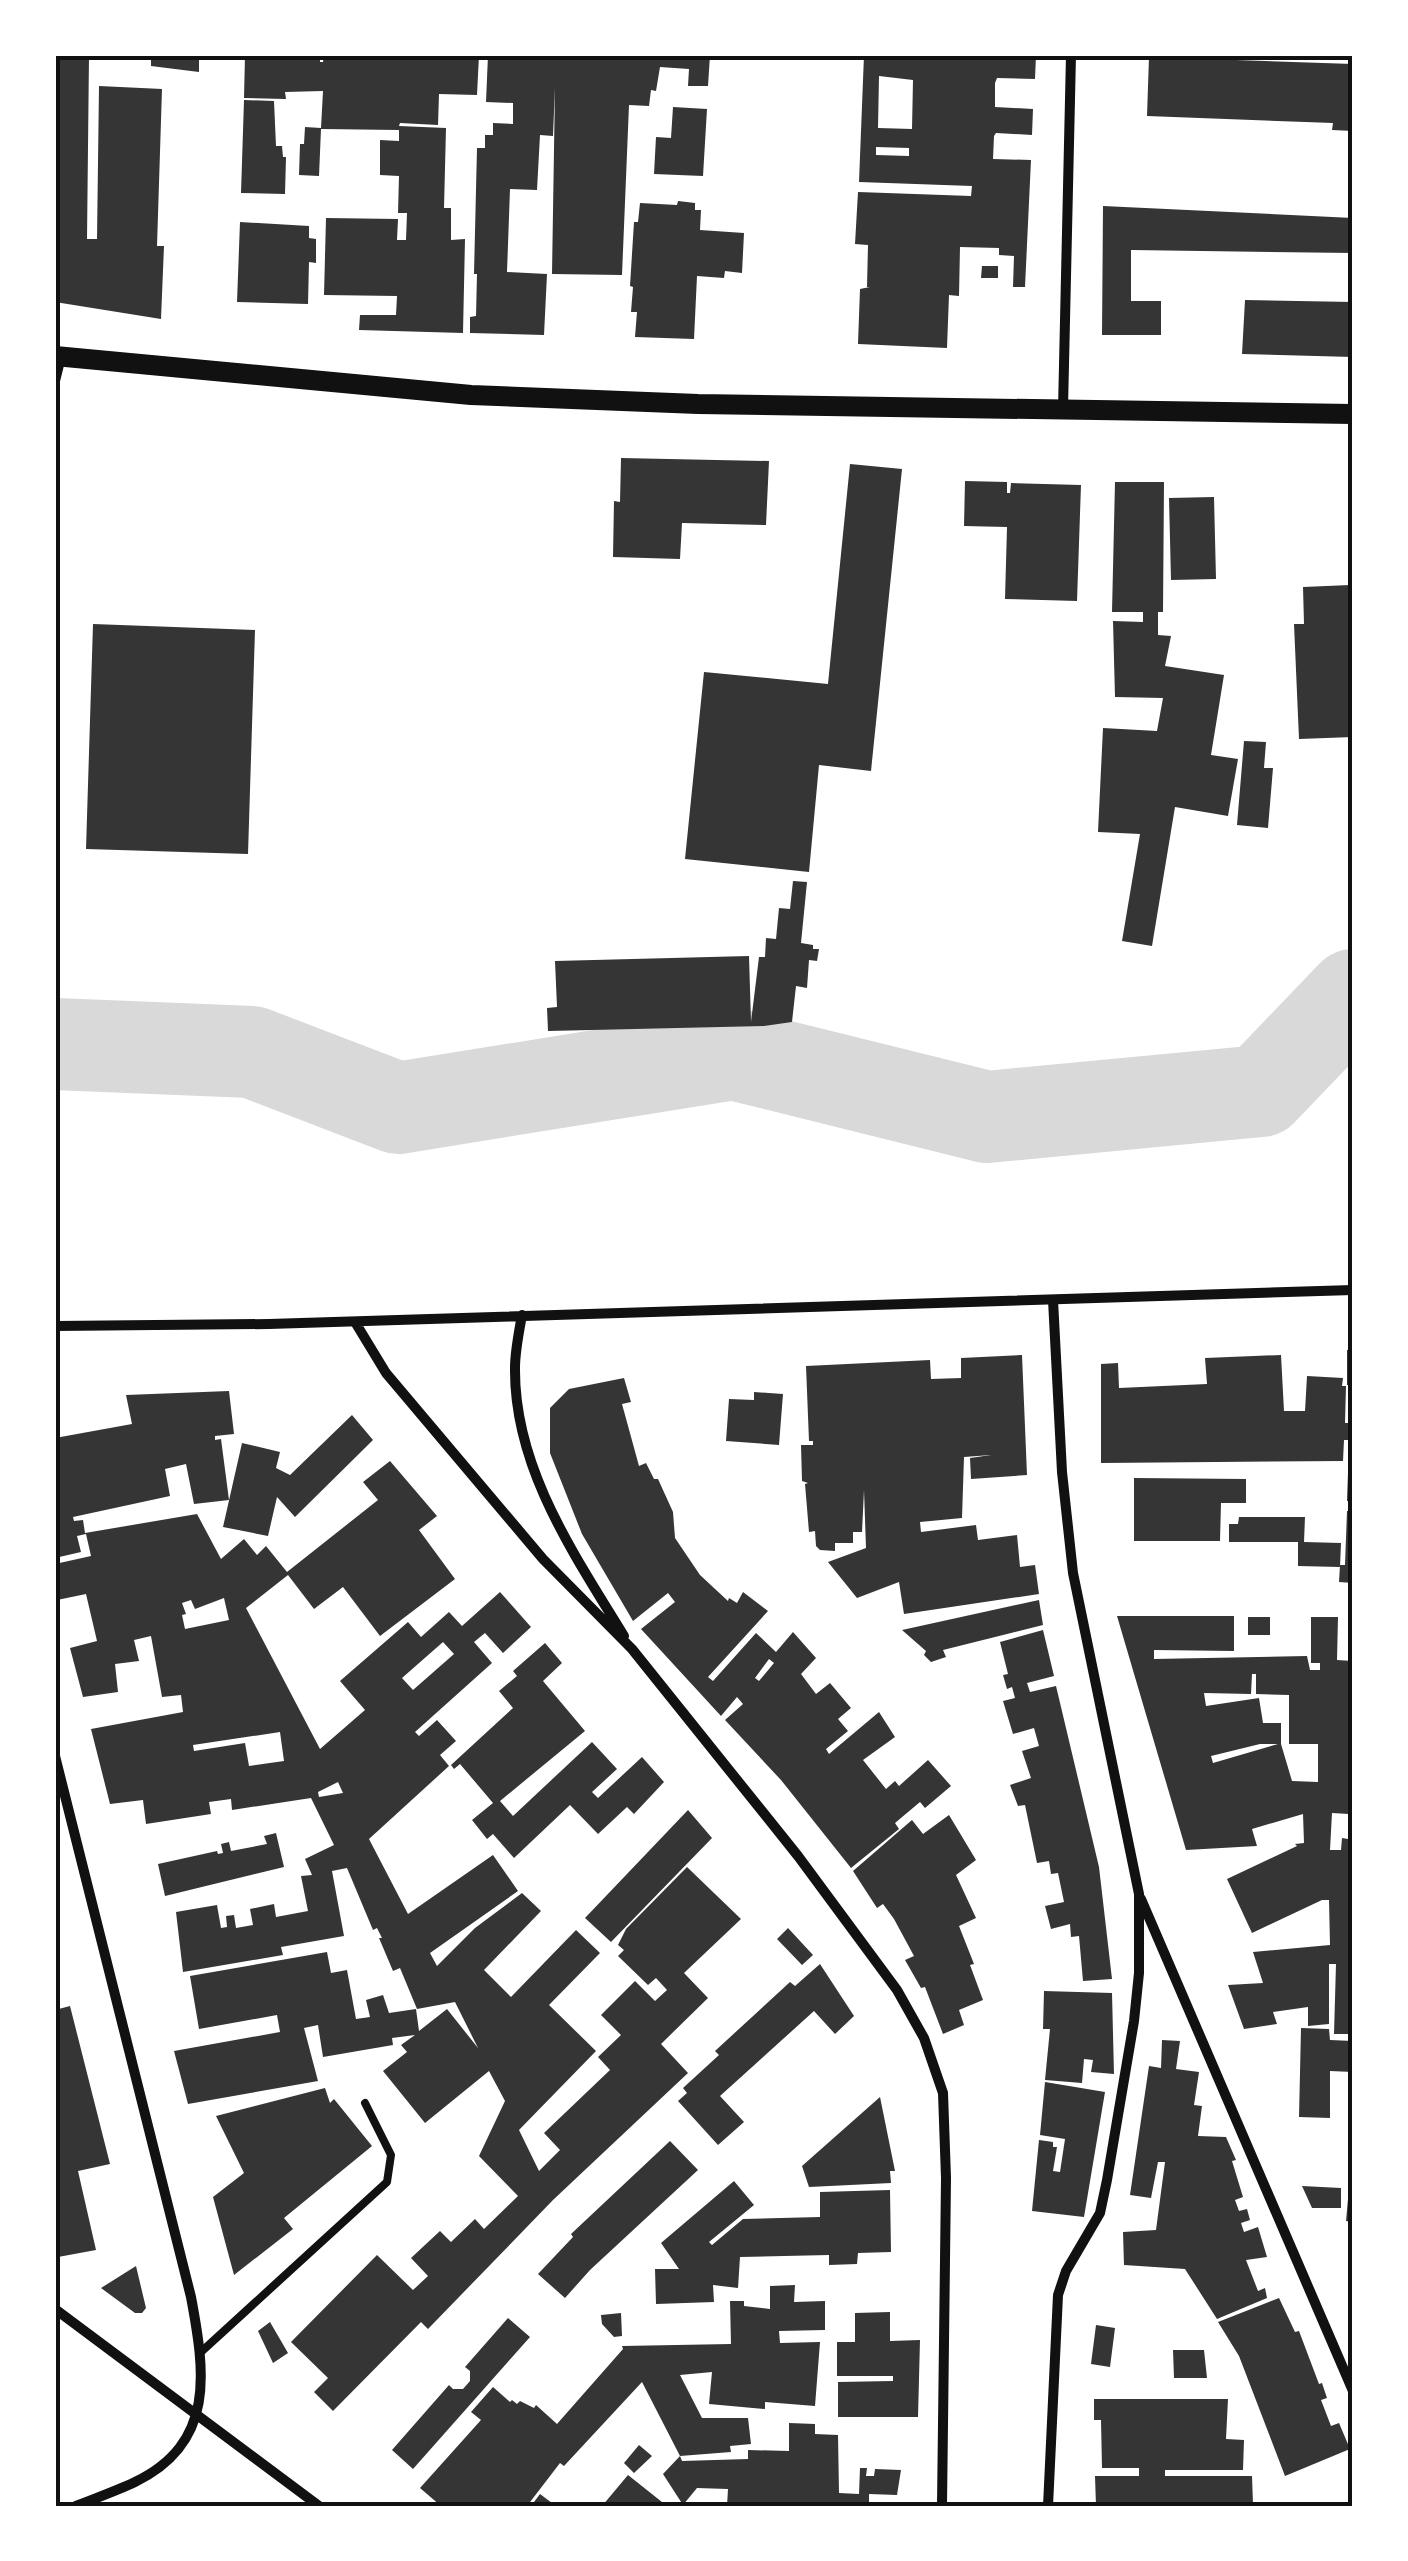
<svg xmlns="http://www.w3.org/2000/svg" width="1408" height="2561" font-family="Overpass,sans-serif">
<rect width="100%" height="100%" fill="#fff"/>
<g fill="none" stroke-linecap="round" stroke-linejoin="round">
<path stroke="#d9d9d9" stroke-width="92" d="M55,1044L252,1052L398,1108L733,1054L987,1117L1261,1091L1353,995"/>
</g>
<path fill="#353535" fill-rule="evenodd" d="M55,55H89L87,239H97L99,86L162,89L157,246H164L161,319L55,302Z
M151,55H199V72L151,66Z
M245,55H320V62H323L324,55H479L477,95L439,94L438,125L400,123L399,126L446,128L444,208H451V240L465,239L463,333L359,330L360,315H396L397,296L324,295L326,218L398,219L397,240H406L407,213H398L399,176L380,175V140L399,141V130L321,129L319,176L299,175L300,144H304L305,127L321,128L323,91L285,92L286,99L244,98Z
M488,55H710L708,86H688L689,69L660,67L656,91L651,90L649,106L629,105L622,275L552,274L555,87L553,136L540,135L537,190L510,189L507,272L547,274L544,335L470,333V317L476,316L477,274H474L477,148H485V135H493V123L513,124V103L486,102Z
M864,55H1036L1035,79L997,78L995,83V107L1033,109L1032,135L996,133L994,136L993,159L1031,160L1025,287H1013L1014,256L999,255V248L960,247L959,296L949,295L947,348L858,344L860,289L870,287H867L868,245L855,244L858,192L971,196L972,186L859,182ZM879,76L913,80L912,129L878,128ZM876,147L909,148V156L876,155Z
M1149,57L1353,64V131L1332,130L1333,123L1147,116Z
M244,100L274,101L276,146H282L283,157H286L285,194L241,193Z
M673,107L707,109L703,176L654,174L656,137L671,138Z
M678,201L695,203V210H701L700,230L744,233L742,273L725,271L724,278L697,276L694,339L635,337L637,312H631L633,287L630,286L634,222H638L640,203L677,205Z
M1103,206L1353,218V253L1131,250V301H1161V335H1102Z
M240,222L309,226V238L316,239V263L309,262L308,304L237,302Z
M982,266H998V278H981Z
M1245,300L1353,302V357L1242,354Z
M621,458L769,461L766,525L682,523L680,559L613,557L614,501L620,502Z
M850,464L902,469L871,771L819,765L809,872L685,859L704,672L828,684Z
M965,481L1007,482V493H1010L1011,483L1081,485L1077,601L1005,599L1007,527L964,526Z
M1115,482H1164L1163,612H1158V635L1171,636L1165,666L1224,675L1211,755L1238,759L1228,816L1175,807L1152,946L1122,941L1140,834L1098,832L1103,728L1157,731L1163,698L1115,697L1113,621L1143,622V612H1112Z
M1214,497L1216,579L1171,580L1169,498Z
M1350,585L1353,737L1299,739L1294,624H1304L1303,587Z
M93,624L255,630L248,854L86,849Z
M1244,741L1266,742L1264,768H1273L1268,828L1237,825Z
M793,881L807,882L801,943L813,945V949H819L817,961L809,960L807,988L796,986L792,1022L764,1026L548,1031L547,1008L557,1007L555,961L749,956L751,1022L759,957H765L766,938L776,939L779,908L790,909Z
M1353,1349V1385H1347V1350Z
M1022,1355L1027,1475L971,1479L970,1458L991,1455L964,1457L962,1518L920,1522L921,1532L976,1525L978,1540L1017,1535L1020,1567L1035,1565L1039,1594L904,1614L899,1582L857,1598L828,1562L866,1548L864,1490L862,1532H853V1543H835V1551L820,1550L816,1546L815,1531L809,1532L805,1484L808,1483L802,1481L801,1445H813V1441H809L806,1366L930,1360L931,1379L961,1378V1358Z
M1281,1355L1284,1411H1305L1307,1376L1343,1378L1342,1386H1346L1345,1423H1353V1440H1344L1343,1461L1101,1463V1364L1118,1363L1119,1388L1207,1384L1205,1358Z
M624,1378L631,1402L622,1404L639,1466L646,1463L654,1479H658L673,1512L675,1538L700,1575L728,1601L729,1598L737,1603L743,1592L768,1611L708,1677L713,1681L756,1633L776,1652L793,1632L816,1658L801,1674L816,1694L830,1683L851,1708L838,1719L848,1731L826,1749L829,1754L879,1712L895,1737L863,1760L886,1789L895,1781L899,1786L928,1760L951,1786L925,1808L920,1802L895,1823L899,1829L851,1868L781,1780L725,1720L743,1704L737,1697L721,1716L641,1629L675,1602L668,1593L633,1621L582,1534L550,1453V1408L569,1389ZM769,1659L774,1663L759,1681L755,1678Z
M229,1391L234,1434L215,1436V1440L221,1439L229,1500L194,1504L186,1464L165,1469L170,1496L73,1517L74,1521L83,1520L85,1533L197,1514L221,1559L244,1539L257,1555L266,1546L287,1572L378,1500L363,1482L390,1461L437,1516L419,1530L455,1579L380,1636L343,1587L314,1609L288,1575L246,1608L320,1749L365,1710L340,1681L408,1622L421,1637L449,1612L462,1626L500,1592L531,1627L503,1653L485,1633L474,1642L492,1663L415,1732L419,1736L437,1720L456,1741L440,1755L449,1766L369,1839L408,1914L493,1855L518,1891L430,1953L437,1966L475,1928L522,1893L541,1911L484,1970L511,1997L576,1930L600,1953L549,2005L596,2051L519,2130L539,2171L560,2150L544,2133L610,2070L598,2057L621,2035L601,2015L635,1981L655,2001L667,1990L656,1978L648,1985L618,1956L624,1950L618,1945L626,1929L687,1867L741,1919L684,1973L708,1998L661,2044L688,2073L553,2200L428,2329L421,2322L333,2411L314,2392L328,2378L291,2342L377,2255L413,2290L428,2276L411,2258L440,2231L451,2242L475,2219L484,2229L518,2196L479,2156L505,2101L489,2071L425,2123L383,2071L407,2052L401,2045L415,2035L392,2038L393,2045L323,2057L318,2025L304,2028L318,2081L188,2104L174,2051L280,2032L277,2015L199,2029L190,1976L327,1952L331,1973L347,1970L356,2019L370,2017L366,2000L383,1995L389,2013L416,2009L419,2031L447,2009L478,2048L455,2002L417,2009L400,1968L393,1971L379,1938H382L377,1928L373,1930L347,1868L332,1871L344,1936L281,1947L283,1955L183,1972L176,1912L217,1905L221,1928L227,1927L226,1916L234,1915L236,1928L253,1925L250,1909L274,1904L276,1917L308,1911L301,1876L312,1875L305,1859L334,1845L311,1798L232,1810L231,1799L209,1802L211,1814L146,1824L143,1800L110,1804L91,1729L183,1712L181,1695L162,1697L151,1636L134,1640L139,1661L115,1664L118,1692L83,1697L70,1648L97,1641L86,1594L57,1600L55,1564L91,1556L86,1534L77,1536L81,1552L55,1558V1438L132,1424L126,1395ZM224,1598L229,1620L185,1629L182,1615L186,1614L182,1603L191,1600L195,1609ZM443,1642L454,1654L413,1690L402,1678ZM280,1732L284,1761L249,1766L245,1743L194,1751L193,1745ZM338,1782L343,1793L319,1797L318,1792Z
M754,1392L783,1394L779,1445L726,1441L729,1399L754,1400Z
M352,1415L373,1440L295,1517L277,1497L268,1536L223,1527L242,1443L280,1452L276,1468L290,1475Z
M1349,1444H1353V1501H1347Z
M1134,1478L1246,1479V1503H1221L1220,1541H1134Z
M1347,1511H1353V1583L1339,1582L1340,1565H1345Z
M1239,1517H1305L1304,1542L1341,1543L1340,1567L1298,1566V1542H1229V1524H1238Z
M1039,1600L1043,1625L943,1650L946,1657L931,1662L924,1655L926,1651L902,1630Z
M1117,1616H1234V1651L1154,1650V1659L1307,1656L1310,1670H1320V1663H1311V1617H1338L1337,1660L1353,1661V2034H1334L1336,1964H1329V2024L1308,2026V2007L1273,2012L1277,2024L1244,2029L1228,1985L1263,1983L1253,1952L1330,1945L1329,1900H1322L1252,1933L1227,1879L1297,1846L1295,1844L1304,1843L1303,1814L1252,1829L1257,1846L1186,1850ZM1252,1674H1256V1694L1289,1695V1744H1318V1782L1292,1781L1281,1744V1723H1263L1259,1698L1206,1706L1204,1693L1251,1694ZM1260,1744H1278L1213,1763L1211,1756ZM1332,1813L1349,1814L1348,1839L1342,1838L1341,1850H1330Z
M1248,1617H1270V1635H1248Z
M1043,1630L1054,1676L1027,1683L1030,1692L1056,1686L1099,1867L1112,1979L1083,1981L1079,1936L1071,1937L1070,1924L1051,1929L1045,1906L1064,1902L1058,1873L1051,1874L1049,1861L1037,1863L1025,1805L1018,1806L1010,1785L1031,1778L1022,1751L1039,1746L1034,1728L1013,1734L1003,1701L1015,1698L1012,1687L1007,1689L1003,1675L1008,1674L1000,1642Z
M545,1643L562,1663L543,1681L585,1731L500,1801L513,1816L592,1742L617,1769L592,1792L598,1798L642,1757L664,1782L634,1814L627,1807L598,1834L570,1805L514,1858L493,1834L487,1839L472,1820L493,1803L460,1764L454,1769L451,1765L513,1708L499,1691L517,1676L513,1671Z
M688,1810L712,1838L611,1942L585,1918Z
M949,1815L976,1860L956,1875L976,1918L959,1926L974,1964L970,1965L983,2000L959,2010L964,2025L943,2034L925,1987L921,1988L905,1960L914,1956L894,1919L883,1904L877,1908L853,1871L912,1820L923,1834Z
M276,1833L284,1867L165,1896L158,1864L217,1851L218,1854L223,1853L221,1844L229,1842L231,1851L267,1844L264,1836Z
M788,1928L813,1955L802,1965L777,1939Z
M820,1964L854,2016L835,2034L814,2011L720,2096L744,2122L718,2145L678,2101L687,2093L683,2088L719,2055L715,2051L790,1982L795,1986Z
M1044,1991L1112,1993L1114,2074L1091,2072L1093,2060L1084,2059L1082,2083L1045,2080L1050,2029H1043Z
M70,2006L110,2164L78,2171L96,2250L58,2257L55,2254V2010Z
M1301,2028L1329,2029L1330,2040L1353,2041V2072L1330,2071V2118L1299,2117Z
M1162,2040L1180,2041L1176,2069L1199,2072L1194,2105L1202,2106L1198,2136L1226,2137L1236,2160L1232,2161L1243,2197L1235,2200L1239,2211L1247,2209L1250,2220L1241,2223L1244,2232L1258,2227L1267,2257L1246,2260L1258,2291L1265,2288L1267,2298L1217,2319L1185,2269L1124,2265L1123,2232L1156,2230L1165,2162H1158L1151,2198L1130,2195L1149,2066L1161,2068Z
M1045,2082L1105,2092L1084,2217L1032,2211L1039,2140L1053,2142V2147H1057L1053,2171L1060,2172L1065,2139L1040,2135Z
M325,2088L330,2103L334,2099L372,2146L284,2218L293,2229L234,2275L213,2197L244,2173L216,2116Z
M880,2097L895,2171H890L891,2183L809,2187L802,2166Z
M670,2141L698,2170L590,2270L565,2298L538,2274L573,2237L571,2234Z
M734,2181L754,2205L709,2242L712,2245L743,2219L820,2217V2192L890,2190L891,2252L858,2253L857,2264L829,2265V2255L740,2257L738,2288L713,2285L714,2302L656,2304L655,2269H679L661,2243Z
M1302,2186L1341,2188V2208H1312Z
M1349,2188H1353V2222L1346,2221Z
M1350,2225H1353V2261L1348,2260Z
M136,2266L146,2308L142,2313H135L101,2288Z
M795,2285L794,2302L825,2301V2330L779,2331L780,2343L820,2342L815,2406L765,2402V2409L709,2404L712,2372L680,2375L702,2418H748L751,2444L730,2446L731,2452L680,2456L642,2382L564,2466L560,2463L527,2506H441L420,2488L481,2420L471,2412L493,2387L510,2402L512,2400L517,2404L520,2401L534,2408L536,2405L557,2424L623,2349L622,2346L731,2344L730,2301H744V2306L770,2309V2286Z
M1279,2298L1295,2332L1299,2331L1319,2384L1322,2383L1327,2398L1321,2400L1331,2426L1339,2423L1350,2449L1285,2476L1239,2356L1218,2322Z
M890,2312V2341L920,2340L918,2417H838V2382L893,2381V2376H837V2342H855V2313Z
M621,2313L622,2336L614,2337L602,2324L601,2315Z
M508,2318L530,2337L413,2469L392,2450L449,2385L453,2389H463L470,2381V2371L465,2367Z
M270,2322L288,2353L273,2363L258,2331Z
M1096,2325L1115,2328L1110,2367L1091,2364Z
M1173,2350H1204L1207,2378H1174Z
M1094,2399H1228L1226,2439L1244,2440L1243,2470H1165V2476H1252L1253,2504L1096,2506L1095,2476H1139V2468H1102L1101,2420H1094Z
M789,2423L815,2424V2434L838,2435L839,2493L859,2494L860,2468H867L866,2476H874L875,2469L901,2470L897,2495L869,2494V2506H727L728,2489L697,2488L683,2505L663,2474L680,2456L682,2461L748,2459V2450L789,2451Z
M639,2445L652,2456L634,2473L624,2463Z
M628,2475L667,2506H602Z
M540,2494L556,2506H531Z"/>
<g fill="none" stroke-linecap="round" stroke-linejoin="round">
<path stroke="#111" stroke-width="8" d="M55,385L61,361
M201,2352L387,2182L391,2155L365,2103"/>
<path stroke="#111" stroke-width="10" d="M1063,409L1071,55
M522,1315C519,1332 515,1351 515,1368C514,1468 574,1554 624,1636
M355,1322L386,1373L543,1559L632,1649L798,1856L897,1990L924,2038L943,2093L946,2178L942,2506
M55,1326L269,1324L1353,1290
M55,1756L191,2297C205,2372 216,2443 135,2482C116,2491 96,2498 76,2506
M1141,1899L1353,2391
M55,2309L319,2506
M1048,2506L1058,2295L1066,2271L1100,2213L1107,2180L1134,2021L1139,1973V1894L1073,1573L1062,1472L1053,1300"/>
<path stroke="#111" stroke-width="20" d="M55,356L471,395L698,404L1353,414"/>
</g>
<rect width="1408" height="2561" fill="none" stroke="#ffffff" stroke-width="115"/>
<rect x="58" y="58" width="1292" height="2446" fill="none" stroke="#111" stroke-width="4"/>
</svg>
